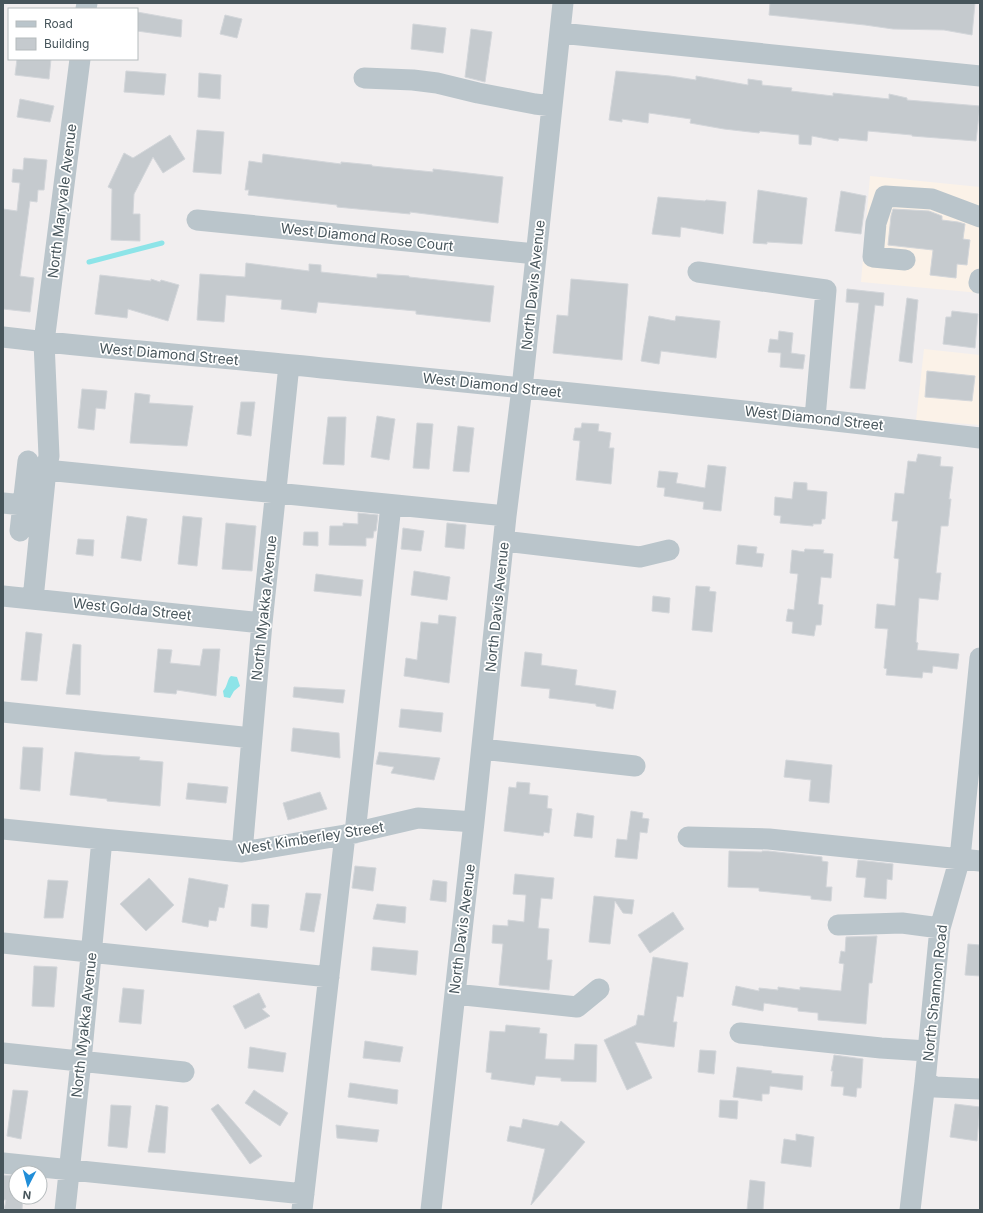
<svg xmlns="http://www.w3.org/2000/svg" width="983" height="1213" font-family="Inter,sans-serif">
<rect width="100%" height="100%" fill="#f1eeef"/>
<path fill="#fbf2e8" d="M870,176L980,187V293L861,282Z
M924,349L980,355V425L916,420Z"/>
<path fill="#8de4e8" d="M231,676L237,677L240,686L234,691L230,698L224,697L223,691C228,686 227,679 231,676Z"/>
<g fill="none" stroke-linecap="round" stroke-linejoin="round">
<path stroke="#8de4e8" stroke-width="5" d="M89,262L162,243"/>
</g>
<path fill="#c5cace" stroke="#d3d6da" d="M770,3H975L972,35L944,30L893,29L865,25L769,15Z
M137,12L182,20L181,37L137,31Z
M225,15L242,19L237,38L220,34Z
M413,24L446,28L443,53L411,49Z
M471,29L492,32L485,82L465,77Z
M17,59H51L49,79L15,75Z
M126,71L166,74L164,95L124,92Z
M616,71L670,76L696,80V76L748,85V79L762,81V85L792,88L791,91L833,96V93L889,99V94L907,98V100L980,106L976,141L912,136V135L868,131L867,141L839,138L838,141L812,136L811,145L799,144V135L760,131L759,133L724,129L690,123L691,119L649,113L648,123L622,119V122L609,120Z
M199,73L221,75L220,99L198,97Z
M20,99L54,106L50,122L17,117Z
M197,130L224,132L221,174L193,172Z
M170,135L185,159L163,173L153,157L134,194L133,214H140V241L111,240L112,189L108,187L124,153L133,158Z
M263,154L341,164V162L372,165V166L433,172V169L503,177L498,223L410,212V214L337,207V205L248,195L249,190H245L249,161L262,163Z
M24,158L47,160L44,190H38L37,202L30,201L20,276L34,278L30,312L3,309V209L17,211L20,183L12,182L13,169L23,170Z
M758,190L807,198L802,244L767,242V244L753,243Z
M841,191L866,196L861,234L835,231Z
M658,197L705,201L706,200L726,202L723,234L681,227L680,237L652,234Z
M893,209L929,211L942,216V220L958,222L965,224L963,239L970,240L967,265L957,264L956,278L930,275L933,250L888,245L891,216Z
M246,263L309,271V264L321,265V272L377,278V274L409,276V277L494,286L490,322L416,314V311L318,302L316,313L281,309L282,300L226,295L224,322L197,320L200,274L245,277Z
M100,275L151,281V279L160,282L161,280L179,285L168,321L128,309L127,318L95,314Z
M571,279L628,284L622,360L553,353L557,315L568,316Z
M847,289L884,293L883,306L875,305L865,389L850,388L859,303L846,302Z
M907,298L918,300L912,363L899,361Z
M952,311L978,314L975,348L943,344L946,317H951Z
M649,316L675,321L676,316L720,321L716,358L661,351L659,364L641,361Z
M779,331L793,333L791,353L805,355L803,369L780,367L781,353L768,352L770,339L778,340Z
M927,371L975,376L972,401L925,397Z
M82,389L107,391L105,409L96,408L94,430L78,428Z
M135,393L150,395L149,403L193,406L187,446L130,443Z
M241,402H255L251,436L237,434Z
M377,416L395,419L389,460L371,457Z
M328,417H346L344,465L323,464Z
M417,423L433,424L429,469L413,468Z
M582,423L599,424L598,431L611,433L609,448H614L611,484L576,480L580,441L573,440L575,428H581Z
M458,426L474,428L469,472L453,471Z
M918,454L941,457L940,466L953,467L949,499H951L948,526H941L936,573H941L938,600L919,598L916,642L918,643L917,650L959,654L957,669L933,666L932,673L923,672L922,678L886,675L887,669L884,668L888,629L875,628L877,604L895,606L899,559L894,558L898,521H892L895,493L904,494L908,461L916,462Z
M708,465L726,467L721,511L703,509L704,502L664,496L665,488L657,487L659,471L678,473L676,483L705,488Z
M794,482L807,483V490L827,492L825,519H822L821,524H813V526L780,523L781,516L774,515L775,497L792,499Z
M358,513L378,515L376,531H374L373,538H366V546L329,545L330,526H343V523L358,524Z
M127,516L147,519L141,561L121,558Z
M183,516L202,518L197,566L178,564Z
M226,523L256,526L252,571L222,569Z
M447,523L466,525L464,549L445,547Z
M403,528L424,531L421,551L401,549Z
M304,532H318V546L303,545Z
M78,539L94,540L93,556L76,554Z
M738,545L757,547L756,553L764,554L762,567L736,564Z
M805,549L824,550L823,553L833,554L831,578L821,577L818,604L823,605L821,625H816L814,636L792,633L793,622L786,621L788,609L794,610L798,574L790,573L792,550L804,552Z
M414,571L450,577L447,600L411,595Z
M316,574L363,580L361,596L314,591Z
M696,586L710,587L709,591L716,592L712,632L692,630Z
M653,596L670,598L669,613L652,611Z
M439,615L456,617L449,683L404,676L406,658L417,660L421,622L438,624Z
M26,632L42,634L37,681L21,680Z
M73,644L81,645L80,695L66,694Z
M158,649L172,650L170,663L200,666L203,649H220L216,696L177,690L176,694L154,692Z
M525,652L542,654L541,665L577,670L575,685L616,691L613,709L596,706V704L549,698L550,689L521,686Z
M294,687L345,690L343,703L293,697Z
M401,709L443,713L441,732L399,727Z
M293,728L339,733L340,758L291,751Z
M23,747L43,748L40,791L20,789Z
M75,752L102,755L140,757L139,760L163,762L160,806L107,801V799L70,795Z
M379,752L440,758L434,780L391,773L394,767L376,764Z
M786,760L832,765L829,803L809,801L811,780L784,777Z
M517,782L530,783L529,794L548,796L547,808L552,809L549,833L544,832L543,836L504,831L509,787L516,788Z
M188,783L228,787L226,803L186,799Z
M320,792L327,809L288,820L283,803Z
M631,811L643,813L642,818L649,819L647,833L640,832L637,859L615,857L617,839L627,840Z
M577,813L594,816L592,838L574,836Z
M729,851L762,852V851H768L822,857V861L828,862L826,887H832L831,901L811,899V896L759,891V888L728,887Z
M858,860L893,864L892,880L887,879L886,899L864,897L866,878L856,877Z
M355,866L376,868L373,891L352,888Z
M515,874L554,878L552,899L541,898L538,928L549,929L547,960H552L549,990L499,985L503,944L492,943L493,925L508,926V920L524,922L526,895L513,894Z
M149,878L174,905L146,931L120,904Z
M189,878L228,885L224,908L219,907L216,921L209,920L208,927L182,922Z
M48,880L68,881L63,918H44Z
M433,880L447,882L446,902L430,900Z
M306,893L321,894L314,932L300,930Z
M594,896L634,900L632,914L623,913L615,901L610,944L589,942Z
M252,904L269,905L267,928L251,926Z
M377,904L406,907L405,923L373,919Z
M673,912L684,929L650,953L638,935Z
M877,936L872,983H869L866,1024L818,1020V1013L798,1011V1008L764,1003L763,1011L732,1005L736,986L759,991V988L778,990V987L800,990V987L841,991L844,964L839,963L841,951L845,952L846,937Z
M968,944L980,945V976L965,975Z
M373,947L418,951L416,975L371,970Z
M653,957L688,963L683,997L677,996L673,1022H677L674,1047L635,1042L652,1078L627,1090L604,1040L636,1025L638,1015L644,1016Z
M34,966L57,967L54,1007L32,1006Z
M123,988L144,990L141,1024L119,1022Z
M259,993L266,1007L262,1009L270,1016L245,1029L233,1006Z
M506,1025L540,1028L539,1033L547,1034L545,1059L574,1060L575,1044L597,1045L596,1082L561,1081V1078L536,1076L534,1085L491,1079L492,1073L486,1072L490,1031L505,1032Z
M365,1041L403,1047L400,1062L363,1058Z
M250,1047L286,1053L283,1072L248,1068Z
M700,1050L716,1051L714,1074L698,1072Z
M834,1055L863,1059L861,1088H857L856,1097L843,1095L844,1087L831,1086L833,1071H831Z
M737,1067L772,1071L771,1073L803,1076L802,1090L770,1086L769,1094H762V1101L733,1097Z
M350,1083L398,1090L397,1104L348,1097Z
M13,1090L28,1091L21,1139L7,1136Z
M254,1090L288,1113L280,1126L245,1103Z
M720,1100L738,1101L737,1119L719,1117Z
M218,1104L238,1127L262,1156L250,1164L211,1109Z
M955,1104L980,1107L977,1141L950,1137Z
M111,1105L131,1106L127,1148L108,1146Z
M156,1105L168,1107L165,1153L148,1152Z
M523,1119L558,1126L561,1121L585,1142L531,1205L545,1149L507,1141L510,1126L521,1128Z
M336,1125L379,1130L377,1142L337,1138Z
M796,1134L814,1137L811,1167L781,1163L784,1139L796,1141Z
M3,1175L16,1176V1197H23L22,1210H4L6,1200H3Z
M750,1180L765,1182L763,1210H747Z"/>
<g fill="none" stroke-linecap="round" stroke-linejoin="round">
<path stroke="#bac5cb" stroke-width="21" d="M86,9L87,3
M560,33L980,76
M80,59L44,342L49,456L46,470L506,516
M364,78L413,80L437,83L478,93L535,104L552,106
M197,220L536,254
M905,260L873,257L876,223L885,196L932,199L980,217
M698,272L826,290L815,418
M979,283L980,279
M3,337C99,349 196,355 293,365C522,388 751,410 980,438
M3,503L23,505
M20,531L28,461
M504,541L640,557L669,550
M3,596L262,623
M33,599L46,470
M3,712L252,738
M482,749L635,766
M3,829L102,839L242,852L345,835L418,818L474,822
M355,833L391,505
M688,837L769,839L980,861
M242,852L262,623L289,365
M838,925L902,923L940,928
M3,943L329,977
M455,994L577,1007L599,989
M740,1033L881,1048L927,1051
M3,1053L184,1072
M925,1082L935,1087L980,1089
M3,1163L304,1194
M65,1210L81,1061L102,839
M302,1210L345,835
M431,1210L474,822L506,516L522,388L563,3
M910,1210L925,1082L940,928L960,858L980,658"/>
</g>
<g text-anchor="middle" stroke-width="3.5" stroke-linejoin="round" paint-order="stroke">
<g font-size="14" fill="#47555b" stroke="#fff">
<text transform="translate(62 201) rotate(-83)" y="5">North Maryvale Avenue</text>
<text transform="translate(367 237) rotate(6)" y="5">West Diamond Rose Court</text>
<text transform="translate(533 285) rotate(-84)" y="5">North Davis Avenue</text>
<text transform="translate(169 354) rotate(5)" y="5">West Diamond Street</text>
<text transform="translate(492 385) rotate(6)" y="5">West Diamond Street</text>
<text transform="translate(814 418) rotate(6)" y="5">West Diamond Street</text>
<text transform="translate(497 607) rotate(-84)" y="5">North Davis Avenue</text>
<text transform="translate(264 608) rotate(-84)" y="5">North Myakka Avenue</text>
<text transform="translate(132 609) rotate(6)" y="5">West Golda Street</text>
<text transform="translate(311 838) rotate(-9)" y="5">West Kimberley Street</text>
<text transform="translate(462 929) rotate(-83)" y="5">North Davis Avenue</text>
<text transform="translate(935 993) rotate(-84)" y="5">North Shannon Road</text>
<text transform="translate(84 1025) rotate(-84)" y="5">North Myakka Avenue</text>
</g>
</g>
<rect width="983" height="1213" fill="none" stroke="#47555b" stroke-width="8"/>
<rect x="8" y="8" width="130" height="52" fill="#ffffff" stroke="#b5bbbd"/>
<rect x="16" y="21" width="20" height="6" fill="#bac5cb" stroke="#b5bbbd"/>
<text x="44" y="28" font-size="12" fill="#47555b">Road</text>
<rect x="16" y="38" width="20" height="12" fill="#c5cace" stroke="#b5bbbd"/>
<text x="44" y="48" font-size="12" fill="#47555b">Building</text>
<g transform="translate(28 1185) rotate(186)"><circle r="19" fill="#ffffff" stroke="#b5bbbd"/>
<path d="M0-3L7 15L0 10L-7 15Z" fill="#218ed8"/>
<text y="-6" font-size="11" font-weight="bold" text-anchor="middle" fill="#47555b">N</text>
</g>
</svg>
